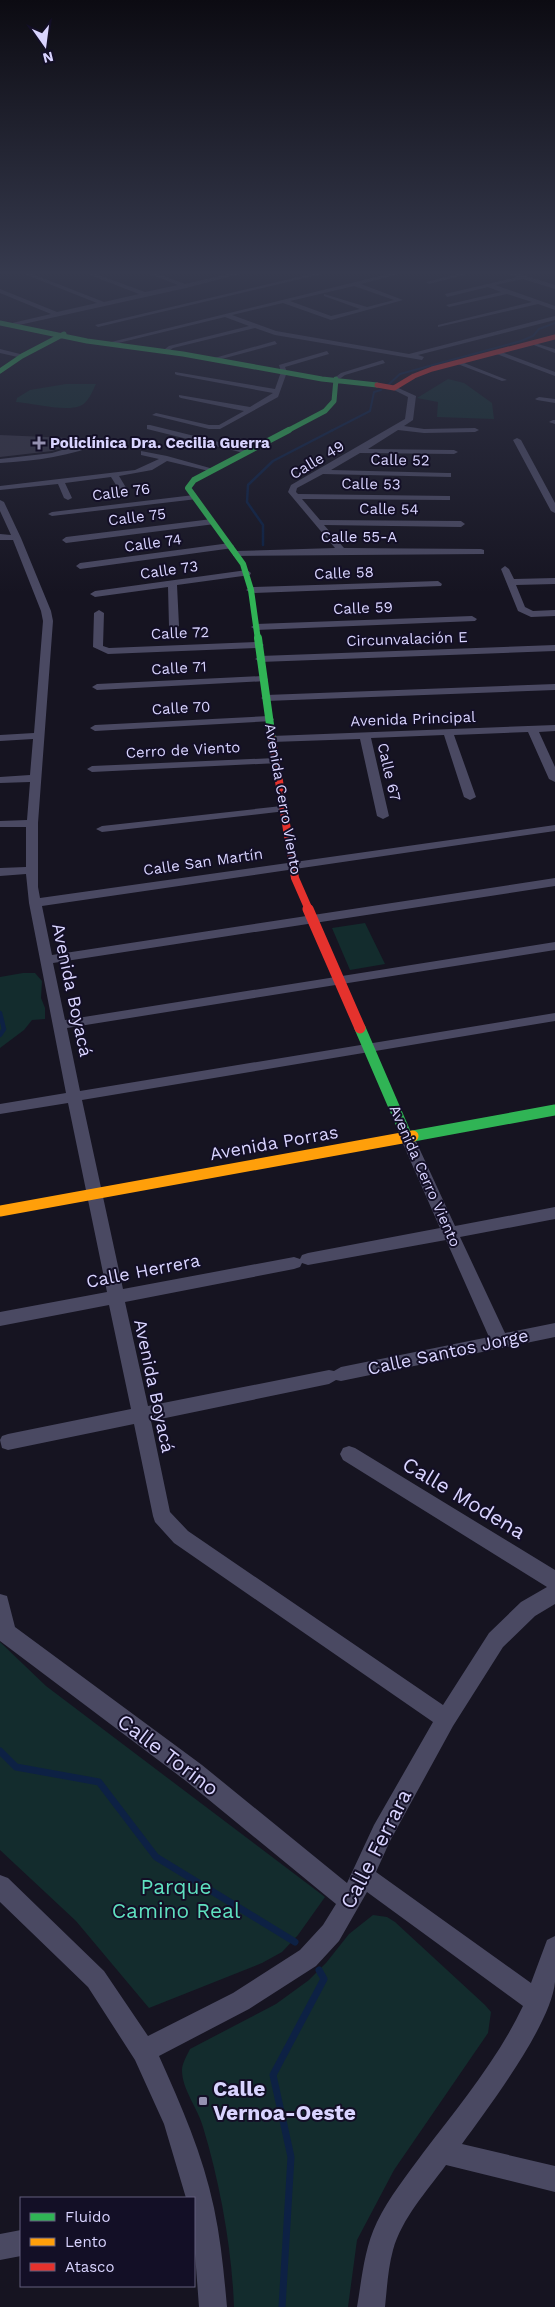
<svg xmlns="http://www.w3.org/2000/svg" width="555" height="2307" font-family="'Work Sans',sans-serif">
<rect width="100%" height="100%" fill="#161421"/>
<path fill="#132c2d" d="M448,379L464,383L492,403L494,419L437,417L438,402L417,398Z
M66,384H96C92,392 88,403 80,406C65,412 32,403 16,402L17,398L30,390Z
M365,923L385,964L350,970L332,928Z
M23,973H35L42,981L41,998L45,1008V1019L32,1020L24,1030L0,1048V977Z
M0,1642L46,1686L325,1897L298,1935L282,1952L262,1963L149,2008L76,1921L0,1850Z
M373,1915L387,1917L395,1922L485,2005L491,2012L488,2033L394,2170L357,2240L348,2307H234C232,2249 220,2183 203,2127C198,2108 182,2090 182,2070C182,2064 187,2055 190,2049L276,2004L309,1980L326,1963L349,1934Z"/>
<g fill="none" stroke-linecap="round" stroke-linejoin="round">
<path stroke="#0d2144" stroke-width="2" d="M551,270L555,272
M387,386L400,374L521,341L533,336L539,329L555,323
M331,431L370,411L374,392L381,390"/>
<path stroke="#0d2144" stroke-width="2.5" d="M263,545V525L247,502L248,485L273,461L333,430"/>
<path stroke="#0d2144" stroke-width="4.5" d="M0,1013L4,1029L0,1035"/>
<path stroke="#0d2144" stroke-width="7" d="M0,1751L16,1767L99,1782L156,1857L295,1942
M282,2307L291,2157L273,2075L324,1979L319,1970"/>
</g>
<path fill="#343243" d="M0,435L91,439L52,451L0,457Z"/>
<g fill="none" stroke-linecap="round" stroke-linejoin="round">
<path fill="#4a4962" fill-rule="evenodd" d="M14,270H22L104,302L139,294L77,270H85L145,292L178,285L140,270H148L185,284L245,270H255L186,288L10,327L8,324L51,314L0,293V289L57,312L97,303Z
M328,270H338L98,327L95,325Z
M404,270H414L361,284L403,300L331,320L283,303L232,315L276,331L409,354L555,316V320L418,355L424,357L422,360L275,335L255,328L173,348L166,353L161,352L169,346L249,326L225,317L106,346L103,344ZM354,286L394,300L367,307L324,294V296L360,309L331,316L290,301Z
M474,270H484L429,284L426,282Z
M498,270H507L555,285V289L523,279L495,285L555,306V310L538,304L438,327V325L532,302L507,294L449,307L446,305L501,292L488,287L447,297L445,294L517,277Z
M275,341L277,344L214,361L211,359Z
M531,342L555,349V353L531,344Z
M0,349L24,355L25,356L22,358L0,353Z
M496,350L555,372V376L494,353Z
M327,351L329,354L285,367L287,372L278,397L220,429H209L152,415L156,413L209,425H219L244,411L181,398L179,397V395L250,407L273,393L177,375L175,374V372L275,389L281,372L279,365Z
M383,360L385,363L345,375L338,380L333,379L341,373Z
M455,361H459L507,380L502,381L455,363Z
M392,387H396L416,396L413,420L404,426L424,429L475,428L479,430L475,432L424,433L398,430L368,449L454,450L458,452L454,454L360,453L331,470L448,473H451V477L323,474L297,488L296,492L298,494L450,496V500H447L302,499L320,520L461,521L465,524L461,527L324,525L344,548L481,549L484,550V554L233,556V552L236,551L335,548L288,492L291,485L405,419L408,397L392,389Z
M539,397L555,399V403L537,400L535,399Z
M553,420H555V424L549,422Z
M150,425L251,450L252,452L248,454L147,429V425Z
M102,438L106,440L105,442C71,456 36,461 0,463V459L52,453Z
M517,438L521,440L555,503V513L551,511L513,440Z
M141,451L167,456L217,470L213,472L167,461L152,470L119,476L128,491L124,493H121L111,477L65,483L72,498L68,500L64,498L58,484L0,490V486L135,470L159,459L141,455Z
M194,495H197V499L52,516L48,514L52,512Z
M0,500L4,502L21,538L51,611L53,621L38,823V887L40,898L555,825V831L42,906L52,955L555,878V886L53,963L65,1020L555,942V950L67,1028L80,1091L555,1013V1021L82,1100L123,1289L294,1257L300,1259L302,1255L308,1253L440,1228L400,1137L402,1133H412L414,1137L455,1226L555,1207V1219L460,1237L505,1333L555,1323V1337L341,1381L336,1380L329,1384L151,1421L170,1512L188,1531L443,1705L489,1633L521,1602L547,1587L343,1460L340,1454L343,1448L349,1446L355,1448L555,1570V1604L535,1616L503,1647L453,1726L390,1841L376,1872L531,1983L547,1940L555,1936C555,1951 555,1967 555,1982C551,2025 488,2108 462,2144L555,2166V2192L446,2165C427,2191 402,2218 393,2250C388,2268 387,2288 385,2307H357C362,2278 364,2249 377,2222C389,2197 407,2175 423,2153C458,2107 498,2059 523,2006L367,1892L339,1941L316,1966L249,2009L159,2056C181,2105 203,2155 214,2208C221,2241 224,2274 227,2307H199L194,2240V2198H186L164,2124L135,2060L88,1987L0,1902V1875L8,1878L104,1971L148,2036L233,1993L300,1950L323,1925L336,1904L186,1781L0,1641V1594L7,1596L15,1627L202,1765L347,1883L374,1825L433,1722L174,1543L155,1522L153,1516L134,1424L8,1450L2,1448L0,1440L2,1436L8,1434L131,1409L109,1305L0,1326V1312L107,1292L68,1103L0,1114V1104L66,1093L29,903L26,874L0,876V868L26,867V827H0V821L27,820L30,782L0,783V777L30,775L33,739L0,741V735L34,733L43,621L41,611L13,540H0V534L11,535L0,511ZM446,1240L489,1337L341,1367L334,1371L329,1370L148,1406L125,1302L294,1269L300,1267L302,1263L308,1265Z
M212,519L216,522L215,524L66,543L62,540L66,537Z
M230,543L234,546L233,548L80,569L76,566L80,563Z
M505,566L509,569L514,579L555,578V584L516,585L525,607L533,611L555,610V616L531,617L518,611L501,569Z
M247,570L251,573L250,575L177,585L179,626L174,629L169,626L168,587L95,597L90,594L95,591Z
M438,581L442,584L441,586L251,593L246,590L251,587Z
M99,610L104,613L103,646L109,648L259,642L264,645L259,648L108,654L93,647L94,613Z
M472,616L477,619L475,621L256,630L251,627L256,624Z
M555,645V651L260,662L255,659L260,656Z
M263,676L268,679L267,681L97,690L92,687L97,684Z
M555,684V690L266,701L261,698L266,695Z
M269,716L274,719L273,721L95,731L90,728L95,725Z
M555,725V731L539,732L555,767V782L549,779L528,732L454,735L476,797L470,800L464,797L444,735L371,738L389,816L383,819L377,816L360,739L272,742L267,739L272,736Z
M275,758L280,761L279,763L92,772L87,769L92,766Z
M282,806L286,807L288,809L286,811L102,832L96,829L102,826Z
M21,2230V2256L0,2260V2234Z"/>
<path stroke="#30b455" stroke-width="5" d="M0,323L87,341L183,354L322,379L377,385
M0,371L22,356L64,334
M287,431L325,411L334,401L336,379"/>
<path stroke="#30b455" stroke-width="6" d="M258,640L251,590L243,564L188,488L194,480L289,430"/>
<path stroke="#30b455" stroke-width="8" d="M258,638L272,739"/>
<path stroke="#30b455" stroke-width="11" d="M360,1028L407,1137
M413,1136L555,1110"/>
<path stroke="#ff9f0a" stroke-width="11" d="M0,1211L413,1136"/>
<path stroke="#e5322d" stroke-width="5" d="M377,385L394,388L414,376L432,369L555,337"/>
<path stroke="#e5322d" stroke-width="8" d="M272,739L295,878L309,910"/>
<path stroke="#e5322d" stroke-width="11" d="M308,909L360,1028"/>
</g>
<linearGradient id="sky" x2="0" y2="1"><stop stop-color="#0c0b12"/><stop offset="0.46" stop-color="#363a4e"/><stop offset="1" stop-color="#363a4e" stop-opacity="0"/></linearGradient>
<rect width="555" height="593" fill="url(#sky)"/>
<g fill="#9591b1" stroke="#130f26" stroke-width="2">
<path d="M36.5 435.5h5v5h5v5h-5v5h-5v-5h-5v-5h5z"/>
<rect x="198" y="2096" width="10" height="10" rx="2.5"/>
</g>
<g text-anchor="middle" stroke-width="4" stroke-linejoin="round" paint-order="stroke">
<g font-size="15" font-weight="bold" fill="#d9d4ff" stroke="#130f26" text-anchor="start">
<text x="50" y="448">Policlínica Dra. Cecilia Guerra</text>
</g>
<g font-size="15" fill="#d9d4ff" stroke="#130f26">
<text transform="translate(317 460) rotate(-31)" y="5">Calle 49</text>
<text transform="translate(400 460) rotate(1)" y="5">Calle 52</text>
<text transform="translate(371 484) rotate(1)" y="5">Calle 53</text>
<text transform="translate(121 492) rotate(-7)" y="5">Calle 76</text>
<text transform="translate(389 509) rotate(1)" y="5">Calle 54</text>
<text transform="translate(137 517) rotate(-7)" y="5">Calle 75</text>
<text x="359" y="542">Calle 55-A</text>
<text transform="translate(153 543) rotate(-8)" y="5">Calle 74</text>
<text transform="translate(169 570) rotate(-8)" y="5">Calle 73</text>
<text transform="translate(344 573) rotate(-2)" y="5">Calle 58</text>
<text transform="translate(363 608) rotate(-2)" y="5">Calle 59</text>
<text transform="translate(180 633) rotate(-2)" y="5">Calle 72</text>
<text transform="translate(407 639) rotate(-2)" y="5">Circunvalación E</text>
<text transform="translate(179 668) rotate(-3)" y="5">Calle 71</text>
<text transform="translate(181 708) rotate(-3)" y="5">Calle 70</text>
<text transform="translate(413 719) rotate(-2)" y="5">Avenida Principal</text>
<text transform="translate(183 750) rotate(-3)" y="5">Cerro de Viento</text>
<text transform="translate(389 772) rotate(77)" y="5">Calle 67</text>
<text transform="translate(283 799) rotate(80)" y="5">Avenida Cerro Viento</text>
<text transform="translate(203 862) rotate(-8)" y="5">Calle San Martín</text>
<text transform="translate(425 1176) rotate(66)" y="5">Avenida Cerro Viento</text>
</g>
<g font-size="18" fill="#d9d4ff" stroke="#130f26">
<text transform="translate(72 990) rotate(78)" y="6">Avenida Boyacá</text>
<text transform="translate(274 1143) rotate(-10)" y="6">Avenida Porras</text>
<text transform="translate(143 1271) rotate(-11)" y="6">Calle Herrera</text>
<text transform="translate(448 1352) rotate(-12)" y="6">Calle Santos Jorge</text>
<text transform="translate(154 1386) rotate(78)" y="6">Avenida Boyacá</text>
</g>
<g font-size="21" fill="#d9d4ff" stroke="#130f26">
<text transform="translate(464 1498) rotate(31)" y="7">Calle Modena</text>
<text transform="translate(168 1755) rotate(37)" y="7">Calle Torino</text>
<text transform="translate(376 1849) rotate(-63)" y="7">Calle Ferrara</text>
</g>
<g font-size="21" fill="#5fe0c0" stroke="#130f26">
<text x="176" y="1894">Parque<tspan x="176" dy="24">Camino Real</tspan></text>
</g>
<g font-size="21" font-weight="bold" fill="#d9d4ff" stroke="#130f26" text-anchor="start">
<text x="213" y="2096">Calle<tspan x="213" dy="24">Vernoa-Oeste</tspan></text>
</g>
</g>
<rect x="20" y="2197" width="175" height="90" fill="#130f26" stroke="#625e7d"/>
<rect x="30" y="2213" width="25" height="8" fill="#30b455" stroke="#625e7d"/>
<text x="65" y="2222" font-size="15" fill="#d9d4ff">Fluido</text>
<rect x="30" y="2238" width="25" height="8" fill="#ff9f0a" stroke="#625e7d"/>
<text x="65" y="2247" font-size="15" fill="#d9d4ff">Lento</text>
<rect x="30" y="2263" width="25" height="8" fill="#e5322d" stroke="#625e7d"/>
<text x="65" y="2272" font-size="15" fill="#d9d4ff">Atasco</text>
<g transform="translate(45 45) rotate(166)" stroke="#130f26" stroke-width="4" paint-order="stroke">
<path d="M0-4L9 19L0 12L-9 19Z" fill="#d9d4ff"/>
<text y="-8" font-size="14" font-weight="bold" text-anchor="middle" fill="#d9d4ff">N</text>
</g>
</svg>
